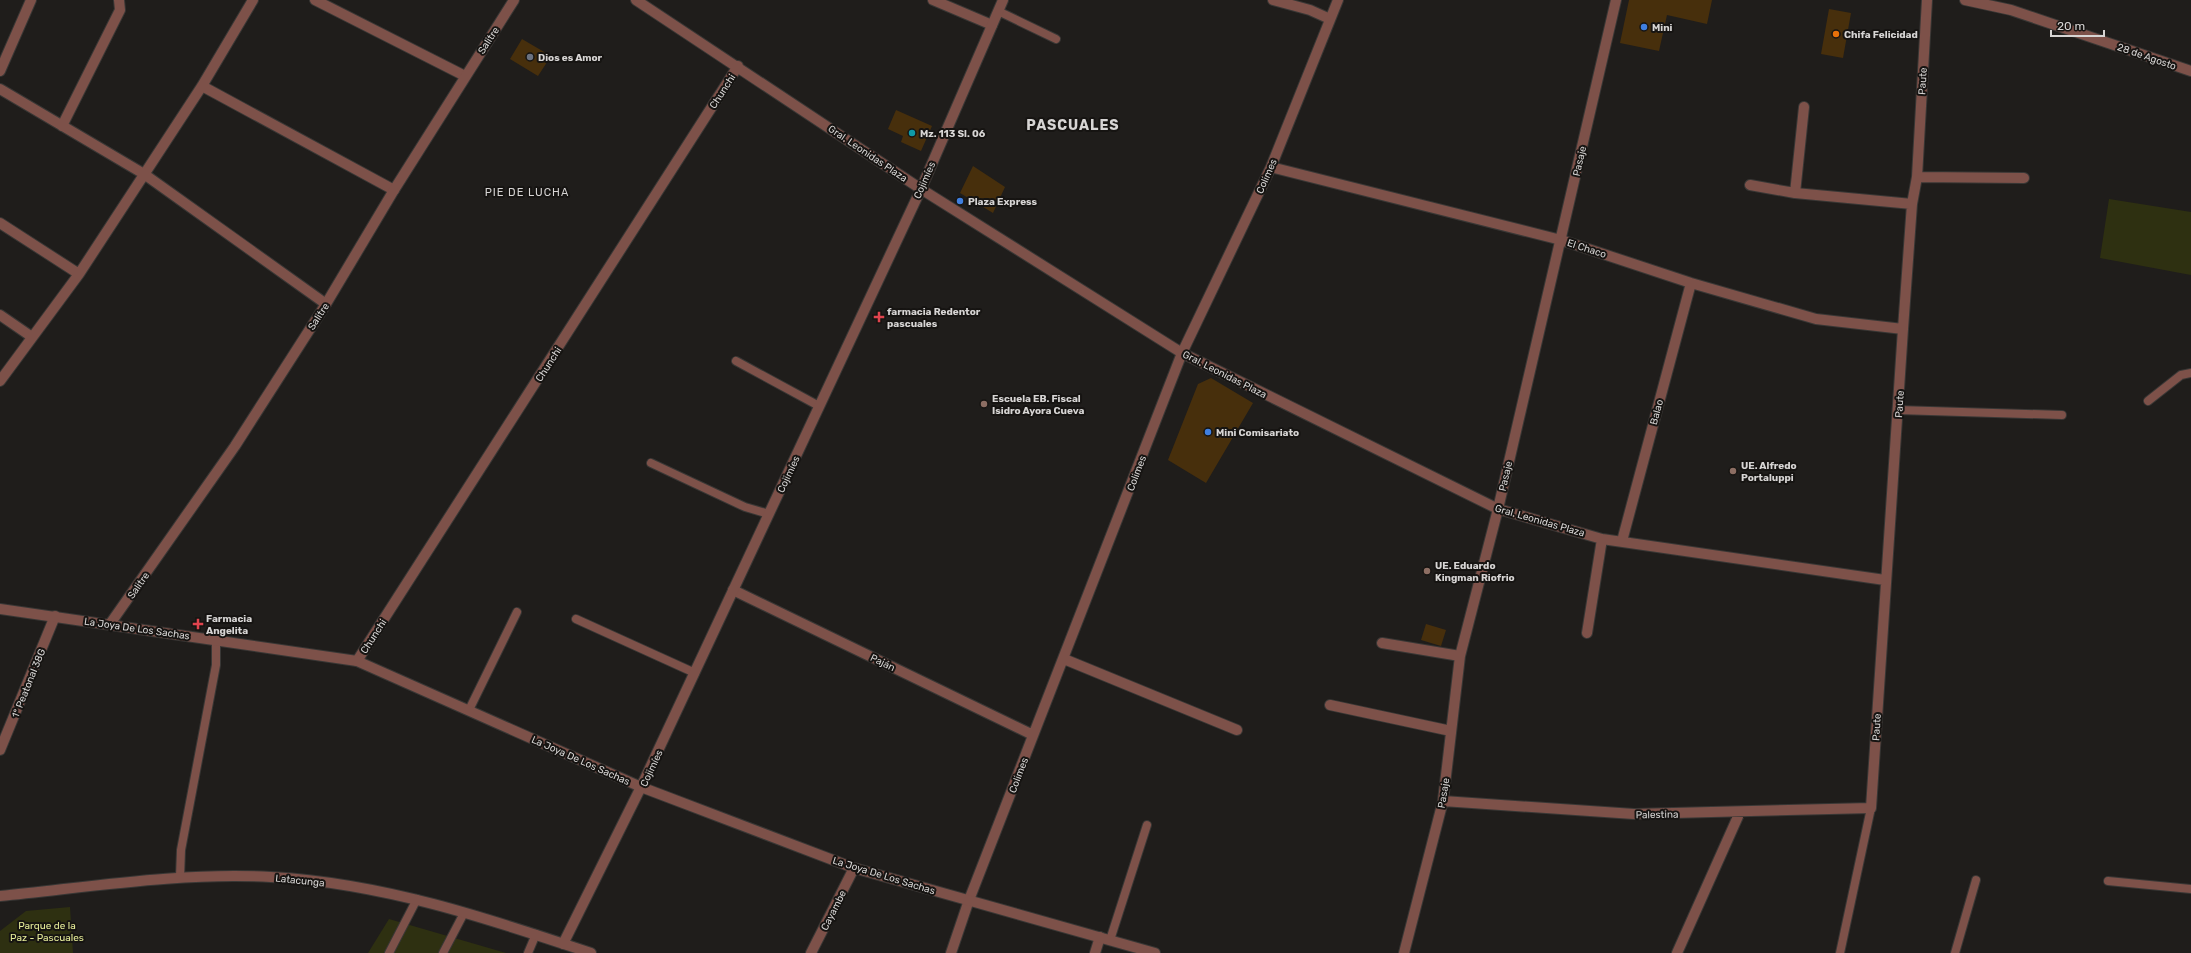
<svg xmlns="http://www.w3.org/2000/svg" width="2191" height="953" font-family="Rubik,sans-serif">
<rect width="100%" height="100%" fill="#1f1d1b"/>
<path fill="#2e3011" d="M2109,199L2191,212V275L2100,258Z
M70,907L73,953H0V931L26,911Z
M389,919L506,953H368Z"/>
<path fill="#472f0c" d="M1629,0H1712L1707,24L1667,15L1659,51L1620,43Z
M1829,9L1851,13L1843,58L1821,54Z
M522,39L551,56L538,76L510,59Z
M896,110L932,126L921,151L901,142L903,136L888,129Z
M973,166L1005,187L993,213L960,193Z
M1211,378L1253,403L1206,483L1168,460L1198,384Z
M1426,624L1446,630L1441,646L1421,640Z"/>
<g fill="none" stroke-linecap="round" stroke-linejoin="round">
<defs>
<path id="service" d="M998,11L1056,39
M736,361L819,406
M2148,401L2181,375L2191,373
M1898,410L2062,415
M651,463L745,507L769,514
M576,619L695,673
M469,710L517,612
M180,877L181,850L216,665V640
M2108,881L2191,889
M1110,940L1147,825
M389,953L417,899
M443,953L464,913
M528,953L536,934
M1840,953L1871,808
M1955,953L1976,880"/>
<path id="minor" d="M315,0L465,76
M636,0L921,189L1182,353L1498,509L1602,539L1885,580
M933,0L992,25
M1273,0L1310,10L1330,19
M0,71L31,0
M202,86L394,190
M0,89L144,174L326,304
M62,126L120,10L119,0
M1271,167L1561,240L1691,283L1816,319L1903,329
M1917,177L2024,178
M1750,185L1795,193L1912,204
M1795,193L1804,107
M0,223L79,274
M0,315L32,337
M0,381L79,274L202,86L253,0
M1622,541L1691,283
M733,590L1033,735
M1587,633L1602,539
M1382,643L1460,656
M1064,659L1237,730
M357,661L738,66
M1330,705L1451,731
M0,750L55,616
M1443,801L1634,814L1871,808L1903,329L1912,204L1917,177L1927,0
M951,953L969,900L1182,353L1271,167L1338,0
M1095,953L1100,937
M1404,953L1443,801L1460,656L1498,509L1616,0
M1677,953L1740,812"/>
<path id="tertiary" d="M1965,0L2011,10L2191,71
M0,609L357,661L641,787L854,868L1155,953
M110,624L235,446L326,304L394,190L514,0
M0,896C90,887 181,872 271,877C382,883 487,918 591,953
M563,944L641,787L921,189L1003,0
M811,953L854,868"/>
</defs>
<use href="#service" stroke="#393735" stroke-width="10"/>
<use href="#minor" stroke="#393735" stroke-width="12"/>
<use href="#tertiary" stroke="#393735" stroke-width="12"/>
<use href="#service" stroke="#7d5149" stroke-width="8"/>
<use href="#minor" stroke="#7d5149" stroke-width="10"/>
<use href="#tertiary" stroke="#7d5149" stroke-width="10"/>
</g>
<g fill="#3f7fe0" stroke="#161412" stroke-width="1.5">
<circle cx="1644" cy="27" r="4"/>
<circle cx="960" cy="201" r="4"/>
<circle cx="1208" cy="432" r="4"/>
</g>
<circle fill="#e8710a" stroke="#161412" stroke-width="1.5" cx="1836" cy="34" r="4"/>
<circle fill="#6b7280" stroke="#161412" stroke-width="1.5" cx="530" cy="57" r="4"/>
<circle fill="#0f9aa8" stroke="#161412" stroke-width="1.5" cx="912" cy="133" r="4"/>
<g fill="#e0444e" stroke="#161412" stroke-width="1.5">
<path d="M877 311h4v4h4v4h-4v4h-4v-4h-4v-4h4z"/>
<path d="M196 618h4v4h4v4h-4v4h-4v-4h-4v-4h4z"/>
</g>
<g fill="#8d6e63" stroke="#161412" stroke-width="1.5">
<circle cx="984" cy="404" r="4"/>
<circle cx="1733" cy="471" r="4"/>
<circle cx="1427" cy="571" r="4"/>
</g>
<g text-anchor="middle" stroke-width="4" stroke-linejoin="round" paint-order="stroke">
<g font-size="10" font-weight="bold" fill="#d7d5d4" stroke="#161412" text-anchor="start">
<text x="1652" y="31">Mini</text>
<text x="1844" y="38">Chifa Felicidad</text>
<text x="538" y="61">Dios es Amor</text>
<text x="920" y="137">Mz. 113 Sl. 06</text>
<text x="968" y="205">Plaza Express</text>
<text x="887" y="315">farmacia Redentor<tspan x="887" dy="12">pascuales</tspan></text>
<text x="992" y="402">Escuela EB. Fiscal<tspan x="992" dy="12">Isidro Ayora Cueva</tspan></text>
<text x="1216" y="436">Mini Comisariato</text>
<text x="1741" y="469">UE. Alfredo<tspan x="1741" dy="12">Portaluppi</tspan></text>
<text x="1435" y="569">UE. Eduardo<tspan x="1435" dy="12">Kingman Riofrio</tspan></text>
<text x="206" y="622">Farmacia<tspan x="206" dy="12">Angelita</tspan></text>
</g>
<g font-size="10" fill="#d7d5d4" stroke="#161412">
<text transform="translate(488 40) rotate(-57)" y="4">Salitre</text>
<text transform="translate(2147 56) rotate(19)" y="4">28 de Agosto</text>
<text transform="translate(1922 81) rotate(-87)" y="4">Paute</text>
<text transform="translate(722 91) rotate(-57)" y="4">Chunchi</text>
<text transform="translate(868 153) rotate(34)" y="4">Gral. Leonidas Plaza</text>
<text transform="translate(1579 161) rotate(-77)" y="4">Pasaje</text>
<text transform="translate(1266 176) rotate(-66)" y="4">Colimes</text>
<text transform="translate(924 180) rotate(-66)" y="4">Cojimíes</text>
<text transform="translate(1587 248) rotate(18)" y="4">El Chaco</text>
<text transform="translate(318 316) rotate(-57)" y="4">Salitre</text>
<text transform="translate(548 364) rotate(-57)" y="4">Chunchi</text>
<text transform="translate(1225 374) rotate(27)" y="4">Gral. Leonidas Plaza</text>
<text transform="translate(1899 404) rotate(-86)" y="4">Paute</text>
<text transform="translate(1656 412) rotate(-75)" y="4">Balao</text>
<text transform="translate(1136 473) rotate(-69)" y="4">Colimes</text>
<text transform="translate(788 474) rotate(-65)" y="4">Cojimíes</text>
<text transform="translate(1505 476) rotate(-77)" y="4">Pasaje</text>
<text transform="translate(1540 520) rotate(16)" y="4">Gral. Leonidas Plaza</text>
<text transform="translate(138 585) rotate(-55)" y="4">Salitre</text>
<text transform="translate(137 628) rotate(8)" y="4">La Joya De Los Sachas</text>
<text transform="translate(373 636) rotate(-57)" y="4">Chunchi</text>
<text transform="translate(883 662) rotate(26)" y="4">Paján</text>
<text transform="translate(28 683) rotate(-68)" y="4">1° Peatonal 38G</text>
<text transform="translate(1876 727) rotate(-87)" y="4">Paute</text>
<text transform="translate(581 760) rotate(24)" y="4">La Joya De Los Sachas</text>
<text transform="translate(651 768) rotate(-65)" y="4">Cojimíes</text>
<text transform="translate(1018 775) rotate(-69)" y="4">Colimes</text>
<text transform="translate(1443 793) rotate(-81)" y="4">Pasaje</text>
<text transform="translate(1657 814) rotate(-1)" y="4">Palestina</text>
<text transform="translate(884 875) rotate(17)" y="4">La Joya De Los Sachas</text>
<text transform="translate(300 880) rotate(6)" y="4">Latacunga</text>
<text transform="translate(833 910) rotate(-63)" y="4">Cayambe</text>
</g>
<g font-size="10" fill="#e5eb98" stroke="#161412">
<text x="47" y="929">Parque de la<tspan x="47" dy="12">Paz - Pascuales</tspan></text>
</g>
<g font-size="11" letter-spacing="1" fill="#d7d5d4" stroke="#161412">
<text x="527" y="196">PIE DE LUCHA</text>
</g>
<g font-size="14" font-weight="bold" letter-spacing="1" fill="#d7d5d4" stroke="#161412">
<text x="1073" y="130">PASCUALES</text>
</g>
</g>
<path d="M2051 30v6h53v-6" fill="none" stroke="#d7d5d4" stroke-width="2"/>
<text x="2057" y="30" font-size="12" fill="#d7d5d4" stroke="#161412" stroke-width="3" paint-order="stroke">20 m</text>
</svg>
